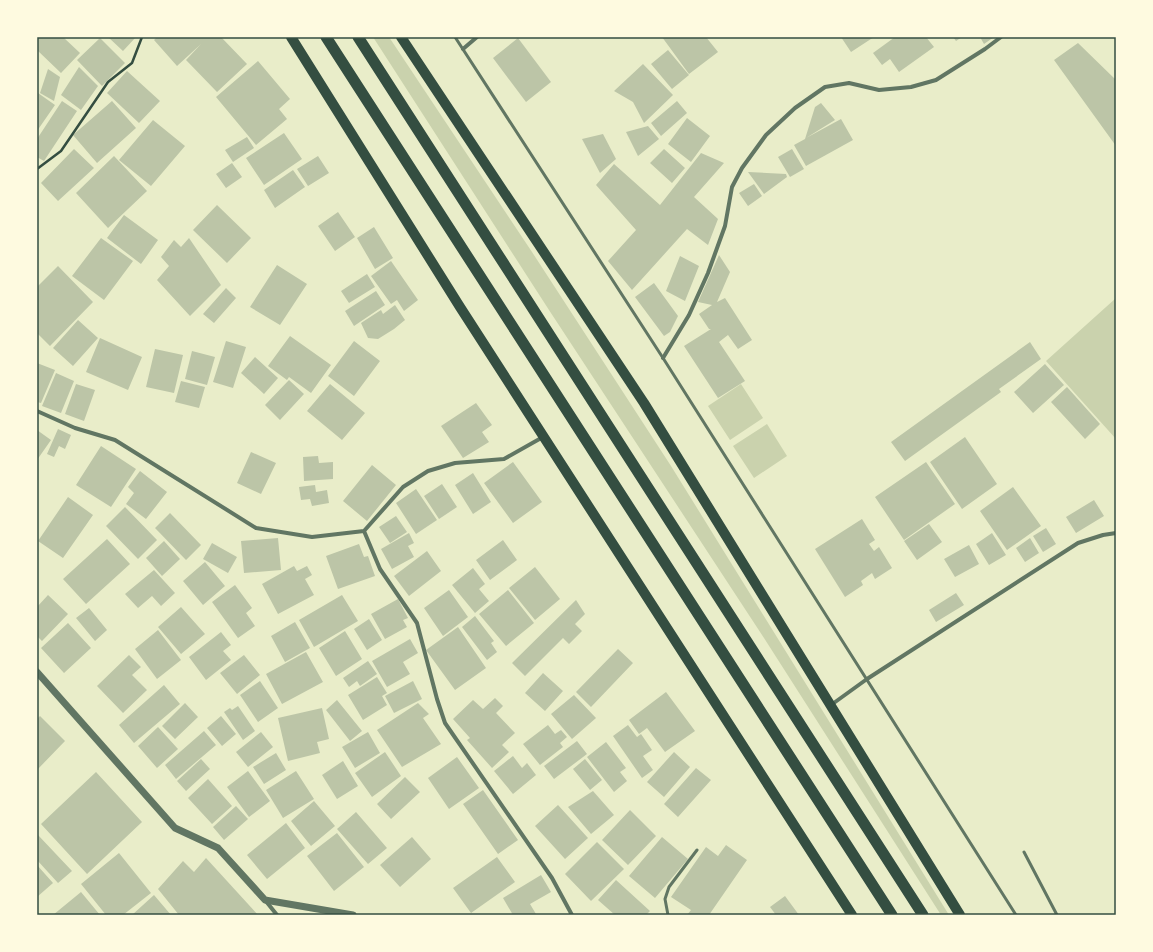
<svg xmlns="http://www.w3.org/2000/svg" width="1153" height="952" font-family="'Archivo Narrow',sans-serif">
<rect width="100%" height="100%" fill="#e9edc9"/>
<path fill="#cad2ad" d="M373,37H389L532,252L671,466L949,915H941L764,638L549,310Z
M1116,298V439L1046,361Z
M741,384L763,418L730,440L708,406Z
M767,424L787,456L754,478L733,446Z"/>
<path fill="#bcc5a7" d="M37,37H63L80,53L61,73L37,50Z
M108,37H136L123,51Z
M157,37H221L247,64L217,92L186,60L201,44L177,66L154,40Z
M662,37H706L718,52L689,74Z
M841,37H874L851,52Z
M895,37H926L934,47L899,72L890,59L882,65L873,53Z
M953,37H962L956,41Z
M980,37H994L984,44Z
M100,38L125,63L102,86L77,60Z
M518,38L551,82L526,102L493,58Z
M1078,43L1116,80V146L1054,60Z
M668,50L689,75L672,89L651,64Z
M258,61L290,99L279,109L287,119L256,145L216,97Z
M643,64L673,95L644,123L633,102L614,91Z
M79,67L98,86L81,110L61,95Z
M48,69L60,77L54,101L40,93Z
M127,71L160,101L139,123L107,93Z
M38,93L55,105L37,131V94Z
M62,101L77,111L44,161L37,157V139Z
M112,101L136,128L97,163L73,135Z
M677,101L687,113L661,136L651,123Z
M821,103L835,120L806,138L841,119L853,140L806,166L794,145L805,139L815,107Z
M687,118L710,136L691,162L668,144Z
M153,120L185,146L151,186L119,160Z
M648,126L659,139L638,156L626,132Z
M284,133L302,159L264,185L246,158Z
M603,134L616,159L600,173L582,139Z
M247,137L254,148L233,162L225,150Z
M74,149L94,168L58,201L41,183Z
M664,149L685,168L672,183L650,163Z
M792,149L804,169L790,177L778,157Z
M701,153L724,163L694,197L718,219L708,245L687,229L632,290L608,261L636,230L596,185L614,164L660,205Z
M114,156L147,191L108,228L76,193Z
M318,156L329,173L308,186L297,169Z
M232,163L242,177L226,188L216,174Z
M293,170L305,187L275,208L264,190Z
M748,172L786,174L787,177L764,194Z
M754,184L762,196L748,206L739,193Z
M217,205L251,238L227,263L193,230Z
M338,212L355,237L335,251L318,226Z
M124,215L158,240L141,264L107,238Z
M374,227L393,258L375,269L357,238Z
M101,238L133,261L104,300L72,276Z
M189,238L221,285L190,316L157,280L169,266L161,257L174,240L181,247Z
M719,255L730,272L717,302L725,298L752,340L738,349L728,335L719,342L745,381L718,398L684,346L711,329H709L699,314L712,305L698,302Z
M680,256L699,266L685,301L666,291Z
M391,261L418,300L404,311L397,300L391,304L371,276Z
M277,265L307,284L280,325L250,307Z
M58,266L93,302L50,346L37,333V287Z
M367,274L375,287L349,303L341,291Z
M654,283L678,316L670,332L664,336L635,297Z
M226,288L236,298L214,323L203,314Z
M376,291L385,305L354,326L345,311Z
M395,305L405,320L394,329L378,339L368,338L361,323L381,310L383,314Z
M78,320L98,338L73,366L53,348Z
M290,336L331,365L311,393L289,377L287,380L268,366Z
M100,338L142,357L128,390L86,372Z
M226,341L246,347L233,388L213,382Z
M354,341L380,361L354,396L328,376Z
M1030,342L1041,359L999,389L1001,392L905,461L891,442Z
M155,349L183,355L174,393L146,387Z
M192,351L215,357L207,385L185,379Z
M255,357L278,378L264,394L241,373Z
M37,363L55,370L41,403L37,402Z
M1045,364L1064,385L1033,413L1014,392Z
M56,373L74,381L61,413L42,406Z
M289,380L304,394L280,420L265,405Z
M181,381L205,387L199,408L175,402Z
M76,384L95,390L84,421L65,414Z
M330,384L365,413L342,440L307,411Z
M1067,387L1100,424L1085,439L1051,402Z
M476,403L492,425L482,432L489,442L463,458L441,426Z
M58,429L71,435L65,449L59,446L54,457L47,454Z
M37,430L51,440L37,460Z
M965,437L997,484L962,509L930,462Z
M101,446L136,469L111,507L76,485Z
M251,452L276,463L261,494L237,483Z
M318,456L319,463L333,462V479L304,481L303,457Z
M513,462L542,502L513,523L484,483Z
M926,462L955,504L904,540L875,497Z
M372,465L396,485L367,521L343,501Z
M140,471L167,492L146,519L126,504L134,493L128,487Z
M473,473L491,502L473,514L455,485Z
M442,484L457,507L439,519L424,496Z
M315,485L316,492L327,490L329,503L312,506L310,499L301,500L299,487Z
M1013,487L1041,526L1007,550L980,511Z
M416,489L437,520L416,534L396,503Z
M68,497L93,515L63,558L38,541Z
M1094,500L1104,516L1076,533L1066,517Z
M125,507L157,540L138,559L106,526Z
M170,513L201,545L186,560L155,528Z
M396,516L407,532L390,543L379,527Z
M862,519L875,540L869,544L874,551L879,547L892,568L875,579L872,573L861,581L863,585L845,597L815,549Z
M929,524L942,542L917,560L904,541Z
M1046,528L1056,544L1043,552L1033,536Z
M409,533L414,543L408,546L414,557L392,569L381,549Z
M992,533L1006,555L989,565L976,544Z
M278,538L281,570L244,573L241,541Z
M1030,538L1039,553L1025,562L1016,548Z
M107,539L130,564L86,604L63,579Z
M503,540L517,560L490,580L476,560Z
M164,541L180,559L162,576L146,558Z
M212,543L237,557L228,573L203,559Z
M359,544L364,557L368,556L375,576L338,589L326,556Z
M969,545L979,564L955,577L944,559Z
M427,551L441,571L409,596L394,576Z
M205,562L225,586L203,605L183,581Z
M294,566L297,571L307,566L312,575L305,579L314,595L278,614L262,584Z
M535,567L560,599L535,620L509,588Z
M473,568L485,584L479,589L489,601L475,613L452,585Z
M154,570L175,593L161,606L152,596L138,608L125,594Z
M235,585L252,608L246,613L255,626L238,638L212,602Z
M449,590L468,617L443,636L424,608Z
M508,590L534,623L506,646L479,614Z
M956,593L964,605L936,622L929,610Z
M48,595L68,614L42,641L37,636V607Z
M342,595L358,621L314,647L299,620Z
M398,599L408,618L403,620L407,627L385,639L371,614Z
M576,600L585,614L575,624L582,631L569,644L563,638L525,676L512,663Z
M181,607L205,634L181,654L158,627Z
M89,608L107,630L95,641L76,618Z
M475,616L494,641L491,643L497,652L487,660L462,627Z
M369,619L382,640L367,650L354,629Z
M295,622L310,648L285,662L271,636Z
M68,623L91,648L64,673L41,648Z
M458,627L486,668L455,690L426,650Z
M158,630L181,660L157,679L135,649Z
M345,631L362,659L336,676L319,648Z
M221,632L231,645L223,651L231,660L206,680L189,657Z
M410,639L418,653L403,662L410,674L387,687L372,661Z
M618,649L633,663L591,707L576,692Z
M306,652L323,682L282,704L266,674Z
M129,655L141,667L132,675L147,690L123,713L97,686Z
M244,655L260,675L237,694L220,673Z
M368,661L377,674L360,686L357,681L349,687L343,678Z
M543,673L563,691L545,711L525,693Z
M377,677L387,693L382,696L387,705L363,720L348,695Z
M260,681L278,708L258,722L240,695Z
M413,681L422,699L394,713L385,696Z
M164,685L180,704L134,743L119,725Z
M666,692L695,731L665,752L647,728L639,734L629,720Z
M574,695L596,718L572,739L551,714Z
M495,698L503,706L496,713L515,733L502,745L509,752L492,768L467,740L470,738L453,719L473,700L483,709Z
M337,700L362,731L350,741L326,710Z
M185,703L198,717L175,739L162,726Z
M418,703L429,714L423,718L441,744L402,767L377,730Z
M238,706L255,731L243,740L224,712L230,708L232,710Z
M322,708L329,739L317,742L320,753L288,761L278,718Z
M40,716L65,741L37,770V719Z
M221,716L236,734L222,746L207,728Z
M548,725L555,734L561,730L567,737L560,743L563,747L540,765L523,744Z
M628,725L637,737L641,734L652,750L643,756L653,770L642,778L613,736Z
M158,727L178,749L157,768L138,746Z
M204,731L216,745L176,779L165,765Z
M261,732L273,747L248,767L236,752Z
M368,732L380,753L355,768L342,747Z
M577,741L587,754L554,779L544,766Z
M606,742L626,768L620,772L627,781L614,792L587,757Z
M385,752L401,776L372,797L355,773Z
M674,752L690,767L664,797L647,782Z
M276,753L286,770L264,784L253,767Z
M513,756L522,768L527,763L536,775L513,794L494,771Z
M457,757L479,788L449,809L428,778Z
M201,759L210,769L186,791L177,781Z
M585,759L602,780L590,790L573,769Z
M343,761L358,786L337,799L322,775Z
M696,768L711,780L678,817L664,804Z
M248,771L270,801L249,817L227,787Z
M296,771L314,799L283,818L266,790Z
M96,772L142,822L87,874L41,824Z
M405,777L420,792L391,819L377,804Z
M208,779L232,806L212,824L188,798Z
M483,790L518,840L498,854L463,804Z
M593,791L614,815L591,834L568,807Z
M314,801L335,826L311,846L291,821Z
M558,805L588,838L565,859L535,826Z
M236,806L248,819L224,840L213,827Z
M630,810L656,836L628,865L602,840Z
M356,812L387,848L368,864L337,829Z
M286,823L305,848L267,879L247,855Z
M337,833L364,867L334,891L307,856Z
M38,835L72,871L58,883L37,860V836Z
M412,837L431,859L400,887L380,865Z
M662,837L688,859L655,898L629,876Z
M597,842L624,869L591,901L565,874Z
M726,845L747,860L709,915H687L691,910L671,897L706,847L718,856Z
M119,853L151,893L123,915H106L81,884Z
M497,857L515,882L471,913L453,888Z
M206,858L258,915H179L158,889L183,861L194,872Z
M37,865L53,883L37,897Z
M541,875L551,892L530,904L536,914L513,915L503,898Z
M616,880L650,911L646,915H615L598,900Z
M81,892L100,915H53Z
M154,895L171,915H132Z
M785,896L799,915H776L770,907Z"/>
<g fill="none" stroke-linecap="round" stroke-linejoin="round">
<path stroke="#344e41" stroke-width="2.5" d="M37,169L61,151L108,82L132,63L142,37"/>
<path stroke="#617663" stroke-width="3" d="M455,37L663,358L1016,915
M1024,852L1057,915
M668,915L665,899L669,887L697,850"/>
<path stroke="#617663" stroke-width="4" d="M463,49L477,37
M663,358L689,315L708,273L725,226L732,187L742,168L766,135L795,108L825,87L849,83L879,90L911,87L936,80L985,49L1001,37
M37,411L75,428L115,440L256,528L312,537L364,531L403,487L428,471L455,463L504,459L543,437
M364,531L380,569L417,623L437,699L445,723L552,878L572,915
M831,705L867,679L1078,543L1103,535L1116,533
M265,900L277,915"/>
<path stroke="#617663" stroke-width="7" d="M37,672L175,828L218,848L265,900L353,915"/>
<path stroke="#344e41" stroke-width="10" d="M291,37L460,307L852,915
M401,37L644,403L960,915"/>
<path stroke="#344e41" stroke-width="11" d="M326,37L892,915
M358,37L923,915"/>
</g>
<rect width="1153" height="952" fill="none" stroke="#fefae0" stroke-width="76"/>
<rect x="38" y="38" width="1077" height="876" fill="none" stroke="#344e41" stroke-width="1.5"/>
</svg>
